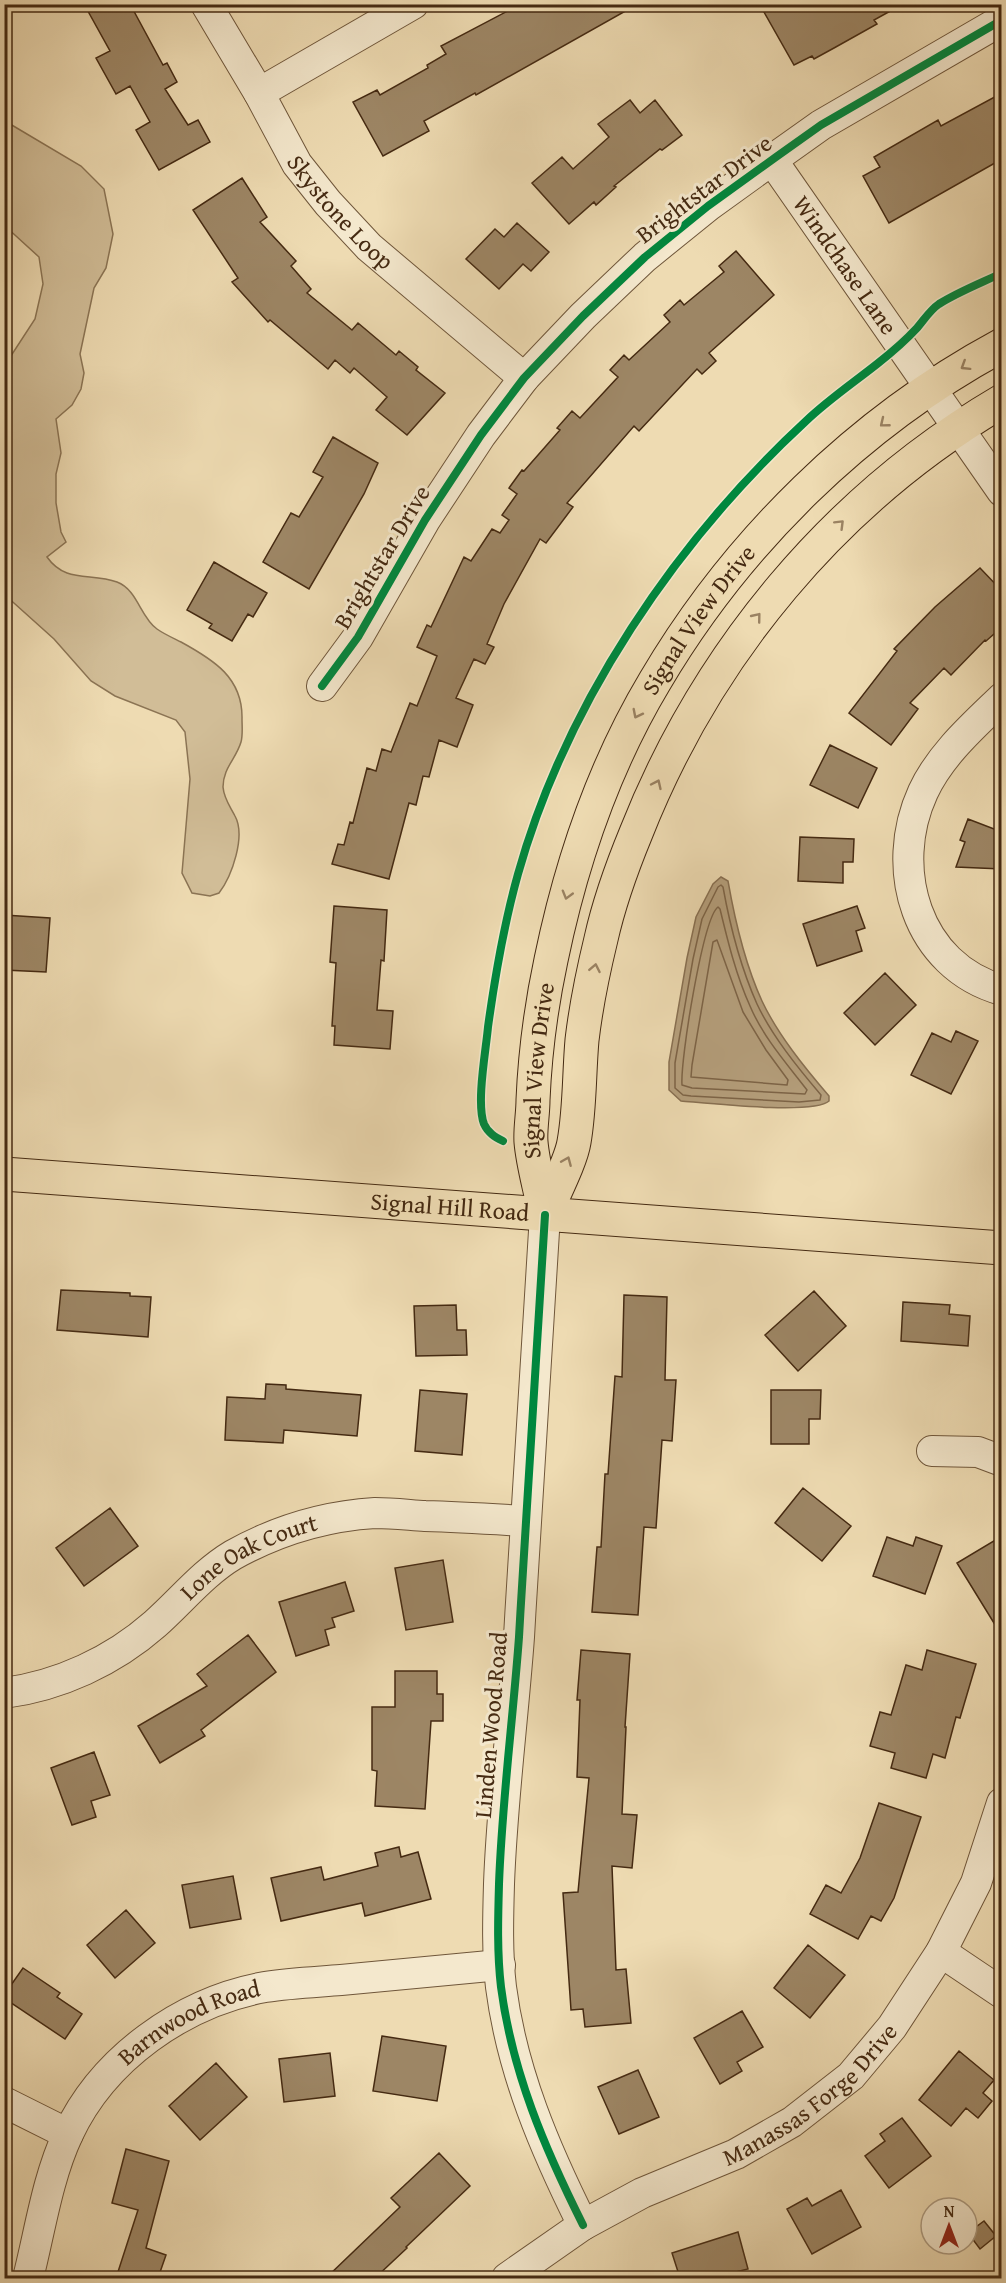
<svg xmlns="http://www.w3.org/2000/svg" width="1006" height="2283" font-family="'Gentium Book Plus',serif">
<rect width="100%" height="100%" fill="#eedbb2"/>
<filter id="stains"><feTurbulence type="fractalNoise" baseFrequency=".00333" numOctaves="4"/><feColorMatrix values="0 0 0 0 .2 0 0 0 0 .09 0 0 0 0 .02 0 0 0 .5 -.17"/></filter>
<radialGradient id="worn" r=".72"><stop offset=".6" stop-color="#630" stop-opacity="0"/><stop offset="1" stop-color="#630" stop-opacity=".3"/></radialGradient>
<path fill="#d1bd97" stroke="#8b7454" stroke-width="1.5" d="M5,121L81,166L104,189L113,234L106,268L94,288L80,354L84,373L81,389L72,405L56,419L61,453L56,474V503L61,532L66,542L47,557C66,584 91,572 117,582C138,590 140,617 157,629C164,634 173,638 181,642C214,660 243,678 242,719C242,726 243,735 241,742C236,759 223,768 223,787C224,799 230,806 235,816C246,836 232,876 219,893L210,896L192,893L182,873L190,779L185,732L176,720L115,696L91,681L54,639L5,595V365L35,319L43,284L39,257L5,226Z"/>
<path fill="#b59f7c" stroke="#887052" stroke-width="1.5" d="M721,877L728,881C735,921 745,964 762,1001C778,1035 805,1068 829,1096V1101C814,1115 706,1103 681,1101L669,1090V1062L687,958L696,917L713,884Z"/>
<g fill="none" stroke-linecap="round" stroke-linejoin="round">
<path stroke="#7d6447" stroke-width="1.5" d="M721,885L723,887C730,926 741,968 757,1004C772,1036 798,1068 821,1095L820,1100L799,1102L691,1096L683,1095L675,1088V1063L693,959L702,919L718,887Z
M718,907L720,909C728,942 736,975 750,1006C763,1037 787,1064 807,1090L805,1094L692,1088L682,1085C680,1061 703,918 718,907Z
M717,940L743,1012L766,1050L788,1080L787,1085L691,1077L692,1065L713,942Z"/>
</g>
<path fill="#9d8665" stroke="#452a12" stroke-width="1.5" d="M84,4H130L163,65L167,63L177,82L165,89L188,125L198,120L210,142L159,170L136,130L150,122L130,86L116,94L96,58L110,51Z
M521,4H638L476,95L475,93L424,121L429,131L383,156L353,102L377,90L380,95L428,68L427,65L446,54L441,46Z
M779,4H903L874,20L877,24L834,48L814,59L812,56L794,65L764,12Z
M1002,93V159L889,223L863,176L880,167L874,157L938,120L941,126Z
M630,100L640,113L655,100L682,135L662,150L660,149L614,186L616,187L596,205L594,202L569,224L532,183L562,157L573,169L609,137L598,124Z
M242,178L267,217L260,222L296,261L291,266L311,289L307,293L352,330L358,323L396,355L399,351L418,367L416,370L445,393L407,435L376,410L387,397L354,368L350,373L335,360L328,369L270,320L268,322L232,282L238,278L193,210Z
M517,223L549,252L531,271L523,264L499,289L466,259L495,229L504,237Z
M736,251L774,295L709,353L716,361L702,374L697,369L639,431L634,426L567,503L573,507L546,543L540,539L504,604L487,644L494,647L485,664L474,659L456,698L473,705L457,747L439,740L429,777L423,776L416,805L409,803L389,879L332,864L338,844L344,845L350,822L353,823L367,768L376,771L382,749L391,752L410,703L417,706L437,656L417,647L427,625L431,627L464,557L471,561L492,529L500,533L509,520L502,515L517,494L509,488L522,470L524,471L560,430L557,428L572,411L580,418L618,377L610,370L624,355L629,360L670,322L664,315L680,300L684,305L724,272L719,266Z
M333,437L378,463L364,494L309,589L263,562L291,513L299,517L323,477L313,472Z
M214,562L267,593L253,617L248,614L232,641L209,628L212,624L187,610Z
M980,568L1002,591V627L986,641L985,640L951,675L944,668L910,703L918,709L891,745L849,713L897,651L894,649L935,607Z
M830,745L877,768L858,808L810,785Z
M968,819L1002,832V869L956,867L965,842L960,840Z
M800,837L854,839L853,862H843V883L798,881Z
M334,906L387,910L384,961L381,960L377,1010L393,1011L390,1049L334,1045L335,1026H332L336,963L330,962Z
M857,906L865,928L856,931L862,951L817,966L803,924Z
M4,915L50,918L46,972L4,970Z
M885,973L916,1005L875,1045L844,1013Z
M956,1031L978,1041L951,1094L911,1075L932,1033L951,1042Z
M61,1290L130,1293V1296L151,1297L148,1337L57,1330Z
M814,1291L846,1326L798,1371L765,1335Z
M624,1295L667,1297L665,1380H676L672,1441L662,1440L656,1528L644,1527L638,1615L592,1612L597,1547H601L605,1474H608L615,1376L622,1377Z
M903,1302L950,1305L949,1314L970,1316L968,1346L901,1341Z
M456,1305L457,1330H466L467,1355L416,1356L414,1306Z
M266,1384L286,1385V1389L361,1395L357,1436L284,1430L283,1443L225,1440L227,1397L265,1399Z
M420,1390L467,1394L462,1455L415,1451Z
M771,1390H821L820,1419H809V1444H771Z
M803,1488L851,1526L822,1561L775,1523Z
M110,1508L138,1546L84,1586L56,1548Z
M1002,1536V1636L957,1563Z
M887,1537L913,1546L916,1537L942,1546L925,1594L873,1576Z
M443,1560L453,1622L406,1630L395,1568Z
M345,1582L354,1611L332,1618L335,1627L325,1630L329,1645L296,1656L279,1602Z
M248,1635L276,1672L201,1730L205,1736L160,1763L138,1726L207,1686L197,1674Z
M581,1650L630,1654L625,1727H626L622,1814L637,1815L632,1868L612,1866L616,1970L626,1969L631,2023L585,2027L583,2009L571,2010L563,1893L578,1892L589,1778L577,1777L580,1700H577Z
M927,1650L976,1664L960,1718L956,1717L945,1758L933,1754L926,1778L891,1768L895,1753L870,1746L880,1712L891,1715L906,1665L922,1670Z
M395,1671H437V1694H443V1721H431L425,1809L375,1806L377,1771L372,1770V1707H395Z
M94,1752L110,1795L91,1801L96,1817L72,1825L51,1768Z
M879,1803L921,1817L894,1898L881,1921L871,1916L858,1939L810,1914L826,1885L841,1893L860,1858Z
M399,1847L401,1857L418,1852L431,1899L365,1916L362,1903L281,1921L271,1878L321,1867L324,1880L378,1866L375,1853Z
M233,1876L241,1919L190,1928L182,1885Z
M126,1910L155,1943L115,1978L87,1945Z
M808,1945L845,1975L810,2018L774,1988Z
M23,1968L60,1993L57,1997L82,2014L65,2039L4,1998V1995Z
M742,2011L763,2047L737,2062L742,2071L720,2084L694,2038Z
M382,2036L446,2046L437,2101L373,2091Z
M959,2051L994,2080L983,2093L992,2101L978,2118L966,2108L951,2126L919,2100Z
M330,2053L335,2096L284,2102L279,2059Z
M216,2063L247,2097L200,2140L169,2106Z
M638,2070L659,2117L619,2134L598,2087Z
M902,2118L931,2156L889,2188L865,2156L885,2141L880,2134Z
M126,2149L169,2161L146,2248L166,2255L158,2278H116L138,2210L112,2203Z
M439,2153L470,2186L406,2247L407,2248L375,2278H326L400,2207L391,2198Z
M841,2190L861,2227L812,2254L787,2209L807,2198L812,2206Z
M984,2221L996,2236L980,2249L968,2233Z
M738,2232L748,2269L711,2278H680L672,2253Z"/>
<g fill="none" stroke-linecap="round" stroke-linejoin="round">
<defs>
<g id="minor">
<path id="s1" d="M206,4L259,93L297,164L328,203L369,247L524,378"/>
<path d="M259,93L413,4"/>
<path id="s2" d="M772,160L1002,491"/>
<path d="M322,686L358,637L425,520L481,435L524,378L583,316L645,257L708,206L776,157L821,125L1002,20"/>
<path d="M1002,698C973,726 940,755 923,792C888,868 916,966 1002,990"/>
<path d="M545,1215C536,1355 527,1496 519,1637C513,1719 502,1801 499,1884C498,1918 497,1953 501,1987C512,2072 545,2149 583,2225"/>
<path d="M932,1451L978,1452L1002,1461"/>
<path id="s3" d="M4,1693C59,1686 113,1661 155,1624C181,1601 203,1573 233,1555C276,1531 326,1516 375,1513C392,1513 409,1515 425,1516C459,1517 492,1519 525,1521"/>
<path d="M941,1952L1002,1993"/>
<path d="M4,2102L68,2134"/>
<path id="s4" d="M28,2278C40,2231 47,2179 68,2134C103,2059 182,2002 265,1987C290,1983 316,1982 341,1980C394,1975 447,1970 500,1965"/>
<path id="s5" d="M507,2278L583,2225L642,2193L736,2154L792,2122L851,2076L892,2027L941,1952L976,1883L1002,1803"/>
</g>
<g id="major">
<path id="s6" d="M4,1174L1002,1248"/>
<path id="s7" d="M545,1215C541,1191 533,1166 531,1142C530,1129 533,1114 533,1100C535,1053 541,1007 551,960C571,863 604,766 655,681C737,542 859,422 1002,345"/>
<path d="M545,1215C553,1195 571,1161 574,1142C580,1109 579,1074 582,1040C586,1006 593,972 601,939C609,903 622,867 636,833C707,653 835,499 1002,401"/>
</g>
</defs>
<use href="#minor" stroke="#6f563a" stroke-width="32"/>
<use href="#major" stroke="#452a12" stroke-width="35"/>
<use href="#minor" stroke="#f4e8cd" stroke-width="30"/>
<use href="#major" stroke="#eedbb2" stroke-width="33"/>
<defs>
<path id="cycleway" d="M322,686L358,637L425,520L481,435L524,378L583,316L645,257L708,206L776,157L821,125L1002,20
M503,1141C495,1137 488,1133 484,1124C476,1103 486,1050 488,1027C495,976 504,924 518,874C566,703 676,541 806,421C828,400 853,383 877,364C891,353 905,341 917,328C924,320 930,310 939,304C958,292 981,283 1002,273
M545,1215C536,1355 527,1496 519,1637C513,1719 502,1801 499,1884C498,1918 497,1953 501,1987C512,2072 545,2149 583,2225"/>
</defs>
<use href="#cycleway" stroke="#f4e8cd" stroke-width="11"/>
<use href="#cycleway" stroke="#00873e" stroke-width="8"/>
</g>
<defs><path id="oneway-chevron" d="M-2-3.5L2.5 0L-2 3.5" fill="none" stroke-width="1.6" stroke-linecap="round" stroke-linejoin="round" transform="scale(1.5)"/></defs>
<g stroke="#9a8262">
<use href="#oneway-chevron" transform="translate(965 366) rotate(148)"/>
<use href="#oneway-chevron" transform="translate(884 423) rotate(141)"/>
<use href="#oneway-chevron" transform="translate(840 524) rotate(-45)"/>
<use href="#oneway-chevron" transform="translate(757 617) rotate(-51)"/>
<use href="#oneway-chevron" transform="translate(637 714) rotate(117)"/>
<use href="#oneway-chevron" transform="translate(657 784) rotate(-65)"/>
<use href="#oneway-chevron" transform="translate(567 895) rotate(106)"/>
<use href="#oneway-chevron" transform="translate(595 968) rotate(-79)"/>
<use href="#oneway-chevron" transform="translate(567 1161) rotate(-67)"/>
</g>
<g text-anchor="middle" stroke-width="6" stroke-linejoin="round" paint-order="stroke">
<g font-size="24" fill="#452a12" stroke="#f4e8cd">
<text transform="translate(704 189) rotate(-37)" y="8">Brightstar Drive</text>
<text dy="8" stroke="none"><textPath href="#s1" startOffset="249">Skystone Loop</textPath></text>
<text dy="8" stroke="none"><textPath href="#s2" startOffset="128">Windchase Lane</textPath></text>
<text transform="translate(382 557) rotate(-59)" y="8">Brightstar Drive</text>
<text dy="8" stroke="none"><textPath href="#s7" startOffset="632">Signal View Drive</textPath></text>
<text dy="8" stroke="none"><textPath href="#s7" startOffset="146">Signal View Drive</textPath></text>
<text dy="8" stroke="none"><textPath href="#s6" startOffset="447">Signal Hill Road</textPath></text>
<text dy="8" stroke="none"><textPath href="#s3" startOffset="286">Lone Oak Court</textPath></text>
<text transform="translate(491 1725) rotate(-85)" y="8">Linden Wood Road</text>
<text dy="8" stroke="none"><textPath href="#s4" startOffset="320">Barnwood Road</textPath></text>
<text dy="8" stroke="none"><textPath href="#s5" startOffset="357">Manassas Forge Drive</textPath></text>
</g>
</g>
<rect width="1006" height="2283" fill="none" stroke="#eedbb2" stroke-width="24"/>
<rect x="6" y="6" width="994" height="2271" fill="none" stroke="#452a12" stroke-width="3"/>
<rect x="12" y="12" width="982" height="2259" fill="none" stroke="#452a12" stroke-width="1.5"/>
<g transform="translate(949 2226)"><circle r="28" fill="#f4e8cd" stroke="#ae9c82" stroke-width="1.5"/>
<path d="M0-4.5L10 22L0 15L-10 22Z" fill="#8f2418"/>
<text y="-9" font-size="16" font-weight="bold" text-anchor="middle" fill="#452a12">N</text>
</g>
<rect width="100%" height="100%" filter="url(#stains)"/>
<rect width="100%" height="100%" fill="url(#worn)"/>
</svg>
